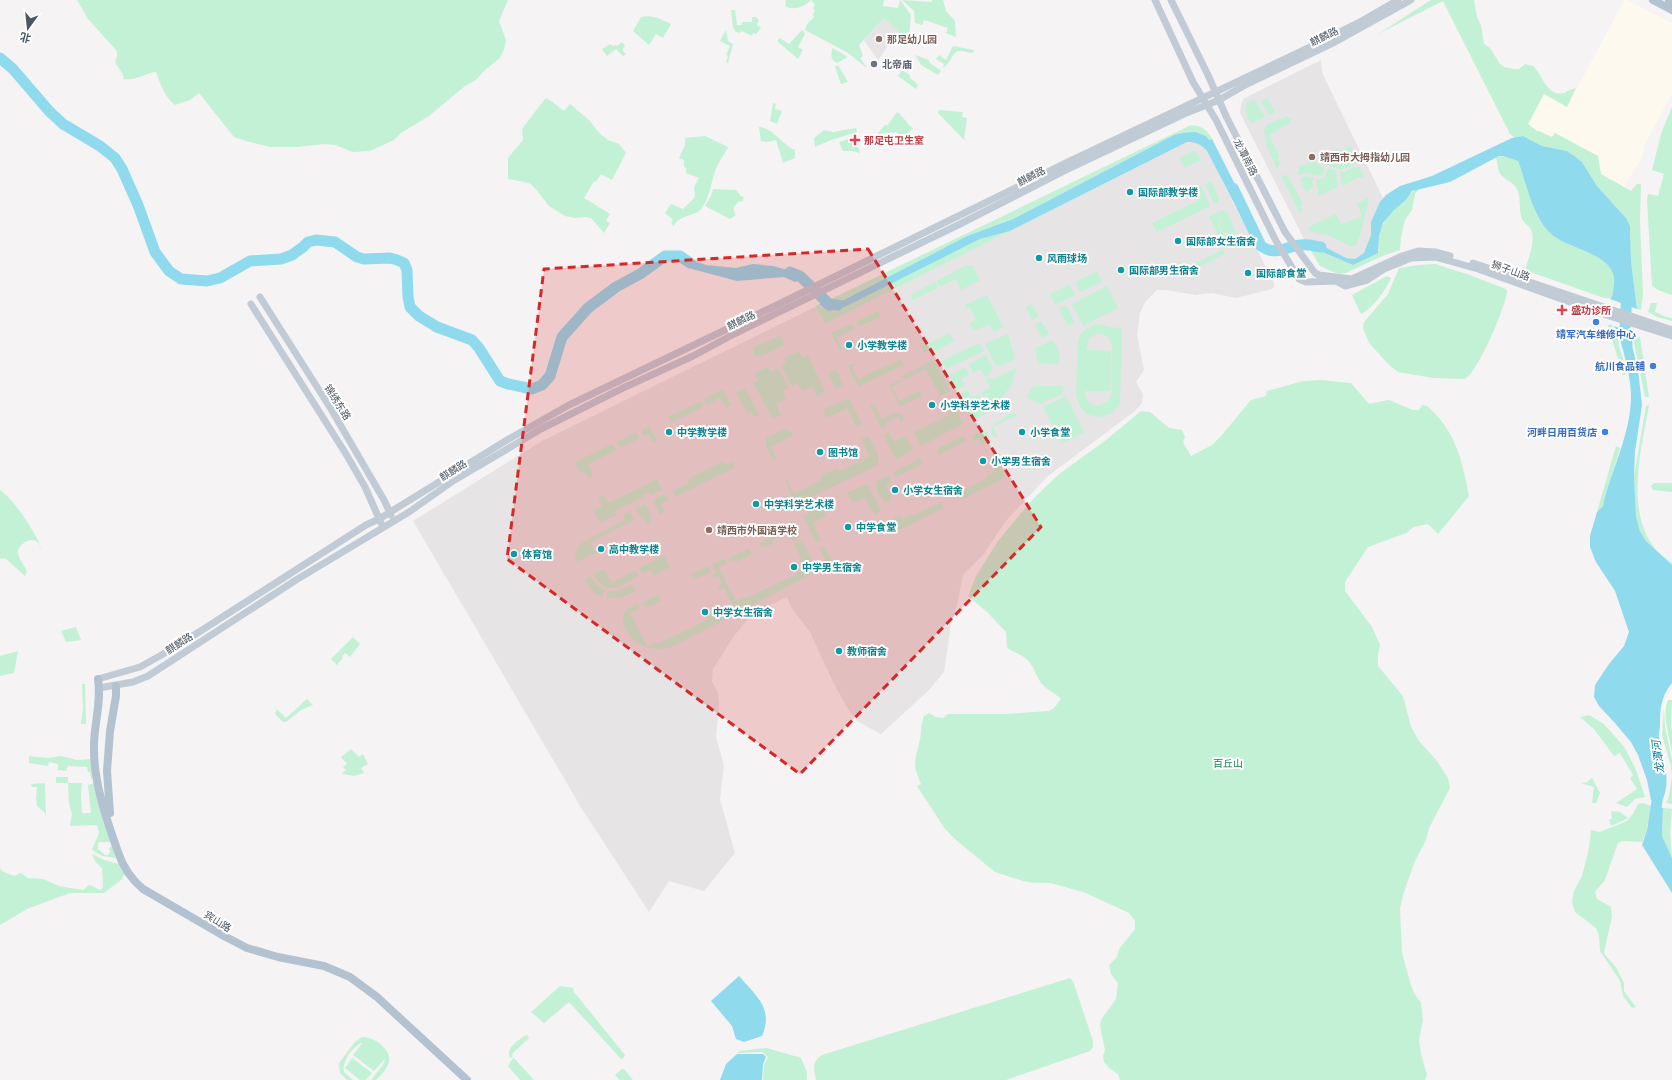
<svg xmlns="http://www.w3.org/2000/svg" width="1672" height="1080" font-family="Inter,'Noto Sans SC',sans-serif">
<rect width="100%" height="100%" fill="#f5f3f3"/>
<path fill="#fdf9ef" d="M1624,0H1627L1672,23V94L1644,146L1643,156L1624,187L1601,174L1571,143L1555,134L1552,137L1539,131H1537L1528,124L1544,94L1567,107Z
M1672,690V759L1665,727L1664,708L1666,698Z"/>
<path fill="#e6e4e5" d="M884,18L901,33L897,37L895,36L878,60L864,40Z
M1321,60L1322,71L1324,77L1383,198L1371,222V235L1368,246L1364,253L1355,259L1346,258L1321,245L1306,243L1240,113L1241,105L1243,99Z
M1187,142H1196L1203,145L1207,151L1274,283V287L1272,289L1236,298L1212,293L1196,295L1166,290H1157L1145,302L1140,313L1137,335L1144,370L1136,382L1143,394L1142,403L1135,411L1048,476L1005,522L983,555L963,575L957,605L951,624L944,672L929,690L881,734L857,721L848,709L834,684L810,632L791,607L787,597L752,614L734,636L713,669L712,681L718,693L719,704L716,737L724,765L720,799L735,853L704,891L669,881L649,912L582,809L413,521L542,441L815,307L825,324Z"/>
<path fill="#c3f1d5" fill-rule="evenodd" d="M77,0H508L499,21L506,40L504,50L500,58L484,71L477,79L465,86L429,116L401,133L394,140L370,151L353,152L335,145L324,144L297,147H270L246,141L234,137L199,93L190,100L175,105C165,97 160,84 156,72C144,73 137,81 124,79C123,72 118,68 115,62L117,57V51L88,19Z
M786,0H884L883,6L898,8L900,0L911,15L909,38L905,48V45L897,38L900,33L884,18L859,45L863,56L860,58L867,68L848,53L805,30L807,24L814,17L813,14L815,11L813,8L815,5L811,0C804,7 794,11 785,6Z
M902,0L932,2V0H943L946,11L955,21L956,37L946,33L948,28L924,20L922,25L915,23L914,11Z
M1431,0H1474L1477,17L1481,25L1484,44L1490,48L1500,64L1504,67L1514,69H1519L1525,64L1533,66C1543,75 1546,97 1565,93L1567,91L1576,88L1567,107L1544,94L1528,124L1537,131H1539L1552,137L1555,133L1598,156L1601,174L1631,191L1637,184H1641L1640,221L1643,294L1641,310L1637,309L1631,261L1630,226L1626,218L1597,186L1582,162L1573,155L1567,151L1542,146L1523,136L1515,138L1510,134L1443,1L1378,34Z
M731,10H735L737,25H742V22H752V17H757V19H759L757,25L761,28L756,34L753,33L752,36L742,31L739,33L735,31L733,27Z
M648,16L658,18L671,24L663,38L656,34L649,45L633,31L641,17Z
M726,30L728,41L733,44L728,63L726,62L728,56L726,55L730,46L720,41Z
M802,30L805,34L798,47L803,50L798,59L777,41L780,38L789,44Z
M622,42L625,46L622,50L626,54L623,56L616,49L607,56L602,49L610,44L613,46L615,45L617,46Z
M953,46L974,50L973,53C969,53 964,51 959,51C952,52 950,64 943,68L944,64L936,59L939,55L946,60Z
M832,48L848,57L837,63C829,59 832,55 832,48Z
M915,55L929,60V62L941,71L938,75L921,65Z
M838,65L848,82L841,84L835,67Z
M902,70L910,75V78L918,85L916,89L898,76Z
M1267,97L1275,112L1269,115L1261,101Z
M547,98L564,111L570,104L589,120L600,134L608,140L619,144L626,153L612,180L601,174L596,182L594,181L584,198L610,214L606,221L610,223L604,233L591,218L585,217L575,218L565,216L549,206L534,187L529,183L508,179V158L523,140L522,129L544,100Z
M1254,99L1265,117L1251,124L1245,111L1247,103Z
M773,103L776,104L775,109L782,111L777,124L770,121Z
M1672,107V295L1658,290L1652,286L1647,200L1648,194L1658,196L1664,174L1652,170L1662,131Z
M939,110L963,112L962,117L967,118L964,140L938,113Z
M897,112C904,116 906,124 913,128L903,138L896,132L879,134L878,133L886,124L887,126Z
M1287,116L1288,118L1292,117L1290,123L1269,135L1280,157L1278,159L1280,164L1277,169L1266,145L1264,129L1268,124Z
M1189,126C1200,124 1207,130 1212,139L1209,140L1182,133L1174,135L1013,219L967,236L843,301H834L831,299Z
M759,127C774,128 782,145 795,150V158L783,163L776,140L769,142L761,141Z
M856,128L857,132L831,140L815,147L814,138L824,130L833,132Z
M705,136L728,147C725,153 718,163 716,169C711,181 710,197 702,208C696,217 679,214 674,226L671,223L673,220L665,213L671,204L683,209L695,197L694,187L699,178L686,173V168L684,167V160L679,158L685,145V138Z
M851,138L859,149L860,153L852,151H843L839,142Z
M1350,146L1359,164C1352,164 1349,167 1344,169C1337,170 1322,164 1317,159L1337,149L1340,151Z
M1194,151L1197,153L1201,160L1185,168L1179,158Z
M1503,156L1518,161C1528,184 1530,212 1548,231C1570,255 1627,248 1612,298H1604L1525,270C1528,259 1537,239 1530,228C1527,224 1522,222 1521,216C1519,206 1521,198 1517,189C1513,182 1506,180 1501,175C1497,171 1498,162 1496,157Z
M1313,160L1320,166L1325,168L1322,175C1313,177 1307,170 1298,175L1297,172L1299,170V167Z
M1354,167H1359L1365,178L1360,177L1342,186L1340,171L1344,172Z
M1328,169L1336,171L1338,187L1319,196L1316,180L1325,177Z
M1281,175L1288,176L1303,204L1300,206L1302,211L1300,214Z
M1304,176L1314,178L1312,181L1313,188L1306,193L1300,179Z
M1211,181L1219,198L1218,202L1214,203L1205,184Z
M1201,186L1210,206L1157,232L1152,223L1201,199L1196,188Z
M1420,188L1415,194L1412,210L1405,220L1401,237L1400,250L1380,257L1346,273L1338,274L1320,266L1308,246L1353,265L1379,251C1376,236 1383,221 1394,210C1397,206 1403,204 1406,200C1411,194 1412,190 1420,188Z
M713,189L736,190L741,196L744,197L742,202L739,201C735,207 731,206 736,215L730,219L705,206L711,196Z
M1368,198L1369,200L1361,232L1356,245L1352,247L1328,235L1309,231V228L1311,226L1336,214L1341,224L1362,216L1357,204Z
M1223,210L1227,212L1236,233L1231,235L1222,231L1220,226L1222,219L1218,212Z
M1217,213L1221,217L1219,226L1221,232L1230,236L1221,239L1209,217Z
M1010,231L825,324L815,307L819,304L821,307H845L980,239Z
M1223,250L1225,254L1190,271L1183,272L1177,264L1181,261L1185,268Z
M1435,264L1467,274L1506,289L1507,292C1505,308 1478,372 1465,379L1433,378L1398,372L1390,366L1369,343L1363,328L1364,322L1388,294L1399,268L1418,265Z
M967,265H972L980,280L961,290L956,279L940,287L937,281Z
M1097,271L1102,282L1080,292L1075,282Z
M1387,276L1391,278C1387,289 1371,310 1361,314L1352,295Z
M935,282L938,288L913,300L910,295Z
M1070,284L1075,295L1055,305L1050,294Z
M1107,286L1118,308L1083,326L1072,304Z
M987,295L1003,327L994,332L989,324L974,331L969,323L976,320L970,307L966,309L965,305Z
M1651,303H1657L1655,312L1664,316L1672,318V321L1657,317L1648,312Z
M1032,304L1039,317L1032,320L1026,307Z
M1066,305L1074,322L1067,325L1059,308Z
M878,311L881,317L859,327L856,322Z
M1041,321L1049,334L1042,338L1035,325Z
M852,324L854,329L837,338L842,349L840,351L831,333Z
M1099,324L1112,328L1122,327L1120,404L1112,413L1101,417L1089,415L1080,407L1076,395L1078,340C1082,330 1089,326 1099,324ZM1096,334C1105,333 1110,337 1112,346L1111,396L1107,402L1099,406C1090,405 1085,400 1085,391H1110L1111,351L1086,350L1089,339Z
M1609,324L1612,325L1618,336L1619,346L1627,372L1625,375H1623L1608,326Z
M950,333L954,341L930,354L928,350L924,352L919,343L921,342L923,346Z
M1008,334L1015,359L997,367L985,344Z
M1634,335L1640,337L1649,397H1645L1633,338Z
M779,336L782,337L784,345L760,357L754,355V347Z
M1052,340C1058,345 1062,358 1058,364L1038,363L1037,361L1036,348Z
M979,343L984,351L946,369L942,361Z
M799,351L802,358L808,355L825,392L817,397L812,386L802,391L798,384L792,386L781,366L786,363L784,358Z
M986,355L993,369L989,372L990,375L985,377L981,369L973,373L969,364Z
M901,359L904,365L858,387L848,366L854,363L855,365L852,367L858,379Z
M934,360L951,391L940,396L926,369L904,380L901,376Z
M768,367L771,372L778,368L789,388L782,391L786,399L776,404L781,415L773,419L753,383L758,381L754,373Z
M965,367L969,375L961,379L965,386L956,390L949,375Z
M1016,368L1012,384L993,409L987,395L984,397L982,392L990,388L986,380L991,377L992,380Z
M836,369L844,386L836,389L828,373Z
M900,380L901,382L892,387L899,401L919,391L922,396L900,407L889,385Z
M1319,380L1351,383L1369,404L1389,400L1413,410H1419L1422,405L1427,406C1456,431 1462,460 1469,496L1438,534L1428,524L1414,527L1406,533L1368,547L1345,582V591L1372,627L1380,645L1378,654V666L1403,696L1411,727L1419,741L1437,761L1448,778L1450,788L1429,828L1426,840L1415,861L1404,892L1400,908L1402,953L1410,982L1414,993L1421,1003L1423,1020L1419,1040L1421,1054L1427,1075L1425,1080H1120L1118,1074L1110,1069L1104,1062L1103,1056L1105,1050L1100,1026L1101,1020L1116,999L1118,983L1111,974L1109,965L1117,957L1119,949L1135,929V921L1129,913L1086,893L1051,883H1034L1023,881L995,872L957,841L945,829L917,786L921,784C913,764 914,764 919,744C922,734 920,725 924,716L929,713L936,717L943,718L948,714H1006L1049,711L1054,708L1061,699C1055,693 1047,690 1041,683C1035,674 1033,663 1024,657C1018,653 1012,652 1007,647L1006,632L987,612L968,596L976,576L998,541L1033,499L1058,475L1106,440L1141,411L1150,412L1169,428L1182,430L1185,437L1183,442L1191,456L1212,445L1221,436L1251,400L1266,396L1267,391L1303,381Z
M1034,386H1063L1064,389L1062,394L1041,404L1027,398L1030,390Z
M745,388L759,415L754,417L751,412L748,414L736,393Z
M723,389L731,405L726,408L720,398L707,405L704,399Z
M967,390L971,397L979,394L981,398L979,400L986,414L972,421L959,394Z
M1066,396L1084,432L1062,444L1043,407Z
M847,399L850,400L861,422L860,425L856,427L847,408L826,418L824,413L825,408Z
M955,399L961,411L958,413L963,424L921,446L914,432L949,415L944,404Z
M700,401L703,407L671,423L668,417Z
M869,403L875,406L882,419L897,412L899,415L901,414L905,420L901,422L898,417L886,423L887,426L881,429Z
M1649,405C1642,445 1628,497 1647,536C1652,547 1662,556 1672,563V565L1646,541L1640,531L1636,517L1634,476L1646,406Z
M1011,413L1018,415L993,427L998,438L991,435L992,426Z
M649,426L657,441L653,443L648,434L644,436L641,430Z
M784,429L791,432L792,436L771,447L777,461L773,460L766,445V438Z
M982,431L987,432L991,442L982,445L979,439L974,441L972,436Z
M636,432L639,439L620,448L617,442Z
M889,432L894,441L906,436L913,450L896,459L883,435Z
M868,436C873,444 883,459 876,466L799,503L793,500L785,481L787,479L794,494L821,480L820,476L838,468L840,471L869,456L861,439Z
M964,436L966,441L939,455L937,452L939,448Z
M612,444L616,450L588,465L593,476L589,479L585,472L581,473L577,469L575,462Z
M1616,446L1620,448L1603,506L1597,512Z
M921,458L923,464L896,477L893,472Z
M999,459L1005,477L1003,479L963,499L961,498L957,493L987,478L986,476L995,472L991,463Z
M723,461L725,465L733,462L735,467L676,497L672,491L689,483L688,479Z
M889,475L892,482L886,486L892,499L885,504C880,496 874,489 877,481Z
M657,479L662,490L651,495L649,492L643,495V497L614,511L616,515L600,523L593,510L602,506L598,498L603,495L608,503Z
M1654,483H1672V492L1653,490L1651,486Z
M864,485H868L881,511L874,515L865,498L853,503L847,493Z
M0,490C15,500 37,535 43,552C41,549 40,543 36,541C29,537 17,546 18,553C19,559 24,565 27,571L25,576L5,558L0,559Z
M665,494L669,501L661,504L665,512L660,515L653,500Z
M942,502L944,508L901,529H898L894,521V518L900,515L902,519L911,514L912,516Z
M646,504L652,518L649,520L651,523L647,525L642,516L640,517L635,509Z
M821,506L827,516L813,523L821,540L816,542L803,516Z
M630,511L634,520L590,543L596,553L576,562L575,554L580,544L625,520L623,514Z
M793,521L795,522L801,536L792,541L785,525Z
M778,534L779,536L772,540L773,544L761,548L759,543Z
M802,540L818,571L674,646C657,652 637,649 627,632C623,624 621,619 625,611L637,603L640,608L630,613L647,646L656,642L657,644L707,620V617L716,613L717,615L733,607L724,588L719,590L718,586L722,584L718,576L713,578L712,575L716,573L712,564L723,559H725L727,563L719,567L736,601L746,597V598L796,574V572L805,567L794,544Z
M824,546L833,563L828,565L819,548Z
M749,548L751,553V555L736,562L734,560L730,562L729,558Z
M664,555L670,567L653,576L651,570L642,574L639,568Z
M708,566L711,572L694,580L691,574Z
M604,569L612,583L635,570L638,576C620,587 607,597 593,574Z
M590,576L597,585L605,590L602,597C593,593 589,588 585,579Z
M633,584L636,591C626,596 618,600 606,598L608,591H619Z
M658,595L661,601L646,608L643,602Z
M76,627L81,640L66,642L61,631Z
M353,637L360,644L350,657L345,653L342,656L343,658L337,665L331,659Z
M18,651L14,673L0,676V656Z
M82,684H85L86,724H81L83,708Z
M307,699L313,705L301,710L286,722H283L275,714L277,709L286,718Z
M1668,700H1672L1671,728L1672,729V753C1670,738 1661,714 1668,700Z
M1664,708L1665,727L1672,759V804L1666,803L1669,796L1672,777L1671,766L1662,735Z
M1589,715L1604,724L1625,748L1636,770L1645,797L1635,799L1627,807L1616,803L1637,789L1630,778L1633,775L1620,753L1614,756L1594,729L1580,717Z
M351,749L359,757L363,754L368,764L361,768L364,773L354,776L342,774L346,770L343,767L347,764L341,757Z
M29,756L48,758L61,756L77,760L90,759L94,778L89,780L91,779L90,772H88L87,767L68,766L66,771L58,770V764L49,762L48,766L29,763Z
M56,777H68V783H82L81,795L82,813H91L88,785L94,783L112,842H100L98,843V849L105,855H108L110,852L109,848L112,846L116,858L102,856L92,850L99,833L97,825L70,826L72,814L69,804L68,783H56Z
M1592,778L1600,793L1596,803H1592L1594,787L1581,783L1587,782Z
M45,783L46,819L45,813L37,806L36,798L37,787H32L31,784Z
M1643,803L1651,806L1646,833L1642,842L1622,841L1618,843L1605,880L1595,892L1597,899L1611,907L1612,917L1604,952L1605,955L1616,967L1624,983V991L1636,1007L1632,1008L1623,996L1620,981L1617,976L1600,951L1599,936L1596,928L1575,912L1572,902L1574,891L1582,876L1589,848L1591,830L1600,832L1627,821L1633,814L1638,804Z
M1663,808L1672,809L1670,833L1672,858L1662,836Z
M1611,811L1620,812L1628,818L1611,826L1609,819H1612Z
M92,854L104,860L119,864L125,874L121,880L104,893H70L27,909L0,925V868L2,871L14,876L21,873L28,878L43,879L59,886L83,890L89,885C94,886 96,889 101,890L103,887L102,868L95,861Z
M1070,978L1073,981L1093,1041V1047L1090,1051L1006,1080H816C814,1068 811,1063 822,1055Z
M560,986L573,988L574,992L625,1055L622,1060L569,1002L544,1023L531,1012Z
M527,1035L529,1038L512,1054L513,1056L510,1058C505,1048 517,1042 524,1036Z
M362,1037C373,1036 392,1049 389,1062C387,1069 381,1075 376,1080H371L383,1065L385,1059L374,1071L353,1055L363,1042C354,1045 341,1062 344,1072L353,1080H347L340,1073L339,1063L355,1042Z
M767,1048L801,1058L807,1072V1080H763L764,1065L768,1057L762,1052L738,1053L739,1051Z
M352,1058L372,1073L366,1080H360L345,1068Z
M513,1058H514L534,1080H520L508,1066Z
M622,1069H624L633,1080H619L615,1075Z"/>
<path fill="#90daee" d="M1195,132L1206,136L1209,140L1212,139L1243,200L1241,201H1233L1207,151C1201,144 1196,142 1187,142L1010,231L980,239L845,307L828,311L819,304L831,299L834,301L844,300L967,236L1013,219L1174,135L1182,133Z
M1523,136L1542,146L1567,151L1573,155L1582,162L1597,186L1626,218L1630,226L1631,261L1637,309L1610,299C1614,296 1613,290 1614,285C1618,251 1565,251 1548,231C1531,212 1527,184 1518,161L1503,156H1499L1450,182L1412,191L1406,200L1394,210L1383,223L1379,236L1378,253L1353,265L1308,246L1306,243L1321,245L1346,258L1355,259L1364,253L1371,235V222L1380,202L1386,195L1400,186L1432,176L1512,138Z
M677,252H683L692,260L706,265L736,268L753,264L773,266L795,272L809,277L795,282L784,277L737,281L692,269L688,265L678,259Z
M1614,326L1631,333L1630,337L1638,370L1642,405L1635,452L1634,476L1636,517L1640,531L1646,541L1672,565V683C1661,696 1660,709 1660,726C1660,730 1658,734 1659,738C1664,759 1672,783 1661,803L1651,800L1647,780L1638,755L1631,742L1614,722L1599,706L1594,697L1595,685L1609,664L1624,646L1629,632L1615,591L1596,562L1590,547V536L1597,512L1603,506C1611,470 1631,434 1631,396C1631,376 1624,358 1621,339C1621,334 1616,330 1614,326Z
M1651,806L1663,808L1662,836L1672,858V893L1642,845L1647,830Z
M739,976C756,996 774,1008 762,1036L744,1042L736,1039L732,1026L711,1001Z
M737,1054H763L766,1057L763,1064L762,1080H720L726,1064Z"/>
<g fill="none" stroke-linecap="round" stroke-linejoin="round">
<path stroke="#90daee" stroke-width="11" d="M0,58L13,69L49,111L63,124L100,146L115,158L122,169L138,205L155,252L169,271L181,279L207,281L220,278L250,261L281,259L292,255L303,247L308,242L316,240L335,242L357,257L364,259L390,258L397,260L404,263L407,270L408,297L410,307L419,316L437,327L472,340L479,348L500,381L508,384L532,389L542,385L550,376L562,337L588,308L616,287L640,274L665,256H680L690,263
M1233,188L1261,246C1277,257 1285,246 1301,245C1308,244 1314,246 1321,247
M790,272L800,276L829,304L838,305
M1627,291L1625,329L1627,345
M1654,822L1659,787"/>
<path stroke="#c1cbd6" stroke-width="7" d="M1155,0L1193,82L1216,120L1276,241L1299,279L1306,282L1336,281L1345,286L1367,280L1384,269L1411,258L1435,257L1478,269L1603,314L1672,336
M1171,0L1208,75L1226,116L1285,232L1315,273L1319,275L1352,279L1402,256L1418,251L1435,252L1450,256
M1473,263L1672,330
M260,297L331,409L384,500L391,515
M251,304L346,454L365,487L381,523
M98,679L140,667L174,648L366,525L379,519L507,440L569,405L777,305L1068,162L1304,50L1360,22L1398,0
M99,688L133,682L148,676L296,580L409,512L453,481L541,429L623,388L693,356L734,334L958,225L1070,168L1184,114L1219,100L1247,84L1335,42L1411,0"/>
<path stroke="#b3c2d1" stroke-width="8" d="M1653,0L1672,10
M1669,0L1672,2
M98,679C102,704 93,726 94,750C94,784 107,821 118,852C123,867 131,879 143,889L224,936L247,948L278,957L324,966L350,977L377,997L467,1080
M110,813L107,771L110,731L116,696V686"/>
</g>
<path fill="#d62828" fill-opacity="0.2" stroke="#d62828" stroke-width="3" stroke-dasharray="8 5" stroke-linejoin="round" d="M868,249L1041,527L800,774L507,559L544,269Z"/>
<g fill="#8d6e63" stroke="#fff" stroke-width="1.5">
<circle cx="879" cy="39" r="4"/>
<circle cx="1312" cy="157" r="4"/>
<circle cx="709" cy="530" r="4"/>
</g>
<circle fill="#6b7280" stroke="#fff" stroke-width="1.5" cx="874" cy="64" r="4"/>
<g fill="#e0444e" stroke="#fff" stroke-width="1.5">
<path d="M853 134h4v4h4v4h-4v4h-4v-4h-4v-4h4z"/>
<path d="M1560 304h4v4h4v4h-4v4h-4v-4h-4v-4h4z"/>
</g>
<g fill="#0f9aa8" stroke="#fff" stroke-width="1.5">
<circle cx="1130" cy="192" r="4"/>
<circle cx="1178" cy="241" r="4"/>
<circle cx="1039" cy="258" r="4"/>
<circle cx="1121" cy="270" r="4"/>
<circle cx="1248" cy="273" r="4"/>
<circle cx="849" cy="345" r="4"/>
<circle cx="932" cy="405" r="4"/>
<circle cx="669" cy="432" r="4"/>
<circle cx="1022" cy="432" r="4"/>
<circle cx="820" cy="452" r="4"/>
<circle cx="983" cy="461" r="4"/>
<circle cx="895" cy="490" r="4"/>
<circle cx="756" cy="504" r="4"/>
<circle cx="848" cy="527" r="4"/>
<circle cx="601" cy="549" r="4"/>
<circle cx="514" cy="554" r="4"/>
<circle cx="794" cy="567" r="4"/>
<circle cx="705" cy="612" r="4"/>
<circle cx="839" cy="651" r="4"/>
</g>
<g fill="#3f7fe0" stroke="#fff" stroke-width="1.5">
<circle cx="1596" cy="322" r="4"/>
<circle cx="1653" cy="366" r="4"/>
<circle cx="1605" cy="432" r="4"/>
</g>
<g text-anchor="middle" stroke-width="4" stroke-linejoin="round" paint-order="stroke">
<g font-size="10" fill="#4a5661" stroke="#fff">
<text transform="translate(1324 36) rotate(-26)" y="4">麒麟路</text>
<text transform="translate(1246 157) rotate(63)" y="4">龙潭南路</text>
<text transform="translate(1031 176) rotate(-27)" y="4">麒麟路</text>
<text transform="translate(1511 270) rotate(20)" y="4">狮子山路</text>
<text transform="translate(741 320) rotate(-26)" y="4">麒麟路</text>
<text transform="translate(338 402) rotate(58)" y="4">锦绣东路</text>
<text transform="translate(453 470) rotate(-32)" y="4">麒麟路</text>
<text transform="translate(179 643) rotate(-33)" y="4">麒麟路</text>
<text transform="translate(218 921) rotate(32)" y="4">宾山路</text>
</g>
<g font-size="10" font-weight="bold" fill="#785e54" stroke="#fff" text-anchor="start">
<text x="887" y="43">那足幼儿园</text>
<text x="1320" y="161">靖西市大拇指幼儿园</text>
<text x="717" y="534">靖西市外国语学校</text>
</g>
<g font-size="10" font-weight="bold" fill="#5b616d" stroke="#fff" text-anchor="start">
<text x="882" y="68">北帝庙</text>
</g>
<g font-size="10" font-weight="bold" fill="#be3a42" stroke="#fff" text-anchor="start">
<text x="864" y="144">那足屯卫生室</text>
<text x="1571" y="314">盛功诊所</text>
</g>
<g font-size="10" font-weight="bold" fill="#0d838f" stroke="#fff" text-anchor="start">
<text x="1138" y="196">国际部教学楼</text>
<text x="1186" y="245">国际部女生宿舍</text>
<text x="1047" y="262">风雨球场</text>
<text x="1129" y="274">国际部男生宿舍</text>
<text x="1256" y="277">国际部食堂</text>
<text x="857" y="349">小学教学楼</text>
<text x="940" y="409">小学科学艺术楼</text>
<text x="677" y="436">中学教学楼</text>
<text x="1030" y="436">小学食堂</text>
<text x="828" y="456">图书馆</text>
<text x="991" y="465">小学男生宿舍</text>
<text x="903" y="494">小学女生宿舍</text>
<text x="764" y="508">中学科学艺术楼</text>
<text x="856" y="531">中学食堂</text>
<text x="609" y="553">高中教学楼</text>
<text x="522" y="558">体育馆</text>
<text x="802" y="571">中学男生宿舍</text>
<text x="713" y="616">中学女生宿舍</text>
<text x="847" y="655">教师宿舍</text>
</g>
<g font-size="10" font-weight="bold" fill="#366cbe" stroke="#fff" text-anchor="end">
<text x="1596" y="338" text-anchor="middle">靖军汽车维修中心</text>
<text x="1645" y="370">航川食品铺</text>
<text x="1597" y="436">河畔日用百货店</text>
</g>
<g font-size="10" fill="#17864f" stroke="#fff">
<text x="1228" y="767">百丘山</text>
</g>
<g font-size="11" font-style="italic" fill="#0c7c9b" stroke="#fff">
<text transform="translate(1658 757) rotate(-97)" y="4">龙潭河</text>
</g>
</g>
<g transform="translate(28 28) rotate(195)" stroke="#ffffff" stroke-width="3" paint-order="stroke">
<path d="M0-3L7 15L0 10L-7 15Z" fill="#4a5661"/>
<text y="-6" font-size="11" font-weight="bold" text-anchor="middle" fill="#4a5661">北</text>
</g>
</svg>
